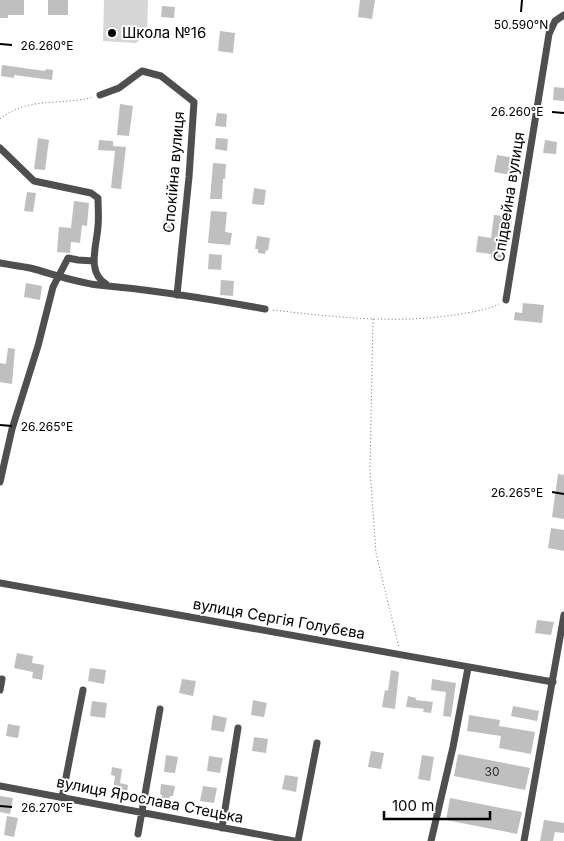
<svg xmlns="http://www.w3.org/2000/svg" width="564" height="841" font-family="Inter,sans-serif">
<rect width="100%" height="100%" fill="#fff"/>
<path fill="#d6d6d6" d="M104,0H148L147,33L136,43L103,41Z"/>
<path fill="#bfbfbf" d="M0,0H24V15H8V18H0Z
M48,0H68V15H48Z
M360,0H375L372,19L358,17Z
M162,6L175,7L174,18L161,17Z
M220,31L235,33L233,53L218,51Z
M2,65L45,71L46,69L53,70L52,80L14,75V78L1,76Z
M554,87L564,88V101L553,100Z
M120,104L133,106L129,136L117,135Z
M217,113L227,114L226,127L215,126Z
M38,138L49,140L45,170L34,169Z
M216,138L228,139L227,151L215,149Z
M99,140L113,141V146L126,147L121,189L111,188L115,151L98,150Z
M545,140L557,142L556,154L543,153Z
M497,155L520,159L517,176L494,172Z
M213,163L226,164L225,179H223L222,199H210Z
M254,188L266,190L264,205L252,204Z
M27,192L36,193L33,212L24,211Z
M74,201L89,203L87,226L82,225L80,243L71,242L70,253L57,252L59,227L71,228Z
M211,211L227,212L225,232L232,233L230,245L208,243Z
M494,215L512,217L510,237L505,236L503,259L491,258V254L476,252L478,236L491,238Z
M164,218L176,219L174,231L163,230Z
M257,236L270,238L268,251L266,250L265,254L258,253V249H255Z
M209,254L222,255L221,270L208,269Z
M221,280L234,281L233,296L220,295Z
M26,283L42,286L40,300L24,297Z
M523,303L544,305L542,323L514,320L515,312L522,313Z
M8,348L15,349L12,384L0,382V363L6,364Z
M558,474L564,475V519L552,517Z
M551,528L564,530V551L548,548Z
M537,620L554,622L551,635L535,633Z
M17,653L33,656L32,663L44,665L42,680L32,678L33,672L14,668Z
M90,668L106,670L104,684L88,681Z
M391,670L399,672L395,709L382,707L385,690L388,691Z
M182,679L196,681L193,696L179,693Z
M432,679L456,683L451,717L443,716L446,692L431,690Z
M408,696L416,698V700L433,702L431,713L423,712L424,709L406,707Z
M253,700L267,703L264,717L251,715Z
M92,701L107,703L105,718L90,716Z
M513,706L539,711L537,721L511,716Z
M213,715L227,718L224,732L211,730Z
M469,715L500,720L499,726L535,732L531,754L499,748L501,736L467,731Z
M8,724L20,726L18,738L6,736Z
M254,737L268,739L266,753L252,751Z
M371,751L384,753L381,769L368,767Z
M458,754L530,768L525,790L454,776Z
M166,755L178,757L175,773L164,772Z
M422,755L434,757L430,781L418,779Z
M209,756L223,758L220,773L207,771Z
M112,767L122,769L120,783L128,785L126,800L112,798L115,776L111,775Z
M285,775L298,777L296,792L282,789Z
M161,784L175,786L173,796H170L169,802L161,800L162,795L160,794Z
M203,786L217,788L214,803L200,801Z
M0,796L13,798L10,814L0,812Z
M450,798L522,812L517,834L446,820Z
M7,816L18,818L14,837L4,835Z
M544,820L564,823V833L555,832L553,841H540Z"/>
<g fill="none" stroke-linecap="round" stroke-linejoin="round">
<path stroke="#717171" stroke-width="1" stroke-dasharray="1 2.5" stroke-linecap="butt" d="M0,119C28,96 61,106 94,97
M273,310C334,317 394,324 454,315C470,312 485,311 499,304
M373,319L370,469L376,553L399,648"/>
<path stroke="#4f4f4f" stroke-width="7" d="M100,95L119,88L142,71L161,76L194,102L189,177L177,295
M0,148L34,181L91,193L98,198C98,207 99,217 98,226C97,245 86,272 106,284
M0,263C10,265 20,266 30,268C53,274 75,282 98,285C154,290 210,299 265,309
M506,300L549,34L555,21L564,15
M0,482L12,429L38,346L53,287L68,258L78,260L94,261
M0,583L553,682
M0,690L2,679
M0,786L294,841
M62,798L83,690
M222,828L238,728
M138,834L160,709
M298,841L317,743
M431,841L453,747L468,668
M524,841L564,615"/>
</g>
<path fill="none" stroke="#000" stroke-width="2" d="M521,12L522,0M0,44L12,45M552,112L564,113M0,425L12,426M552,492L564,494M0,806L12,807"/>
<circle fill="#000" stroke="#fff" stroke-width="2" cx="112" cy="33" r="5"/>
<g text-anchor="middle" stroke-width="4" stroke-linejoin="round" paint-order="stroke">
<g font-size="12" fill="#303030">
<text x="492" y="776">30</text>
</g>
<g font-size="15" fill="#000" stroke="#fff" text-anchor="start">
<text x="122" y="38">Школа №16</text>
</g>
<g font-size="15" fill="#000" stroke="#fff">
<text transform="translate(174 172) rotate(-85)" y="5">Спокійна вулиця</text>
<text transform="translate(509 197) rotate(-81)" y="5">Спідвейна вулиця</text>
<text transform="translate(279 619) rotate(10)" y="5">вулиця Сергія Голубєва</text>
<text transform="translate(150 800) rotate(11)" y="5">вулиця Ярослава Стецька</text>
</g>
</g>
<g font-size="12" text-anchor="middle" fill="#000" stroke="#fff" stroke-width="4" stroke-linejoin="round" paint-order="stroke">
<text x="521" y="29">50.590°N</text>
<text x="47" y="50">26.260°E</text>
<text x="517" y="116">26.260°E</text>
<text x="47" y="431">26.265°E</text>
<text x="517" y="497">26.265°E</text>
<text x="47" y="812">26.270°E</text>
</g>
<path d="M384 811v8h106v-8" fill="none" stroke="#000000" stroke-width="2.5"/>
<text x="392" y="811" font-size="15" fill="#000000" stroke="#ffffff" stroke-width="4" paint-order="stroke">100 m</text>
</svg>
